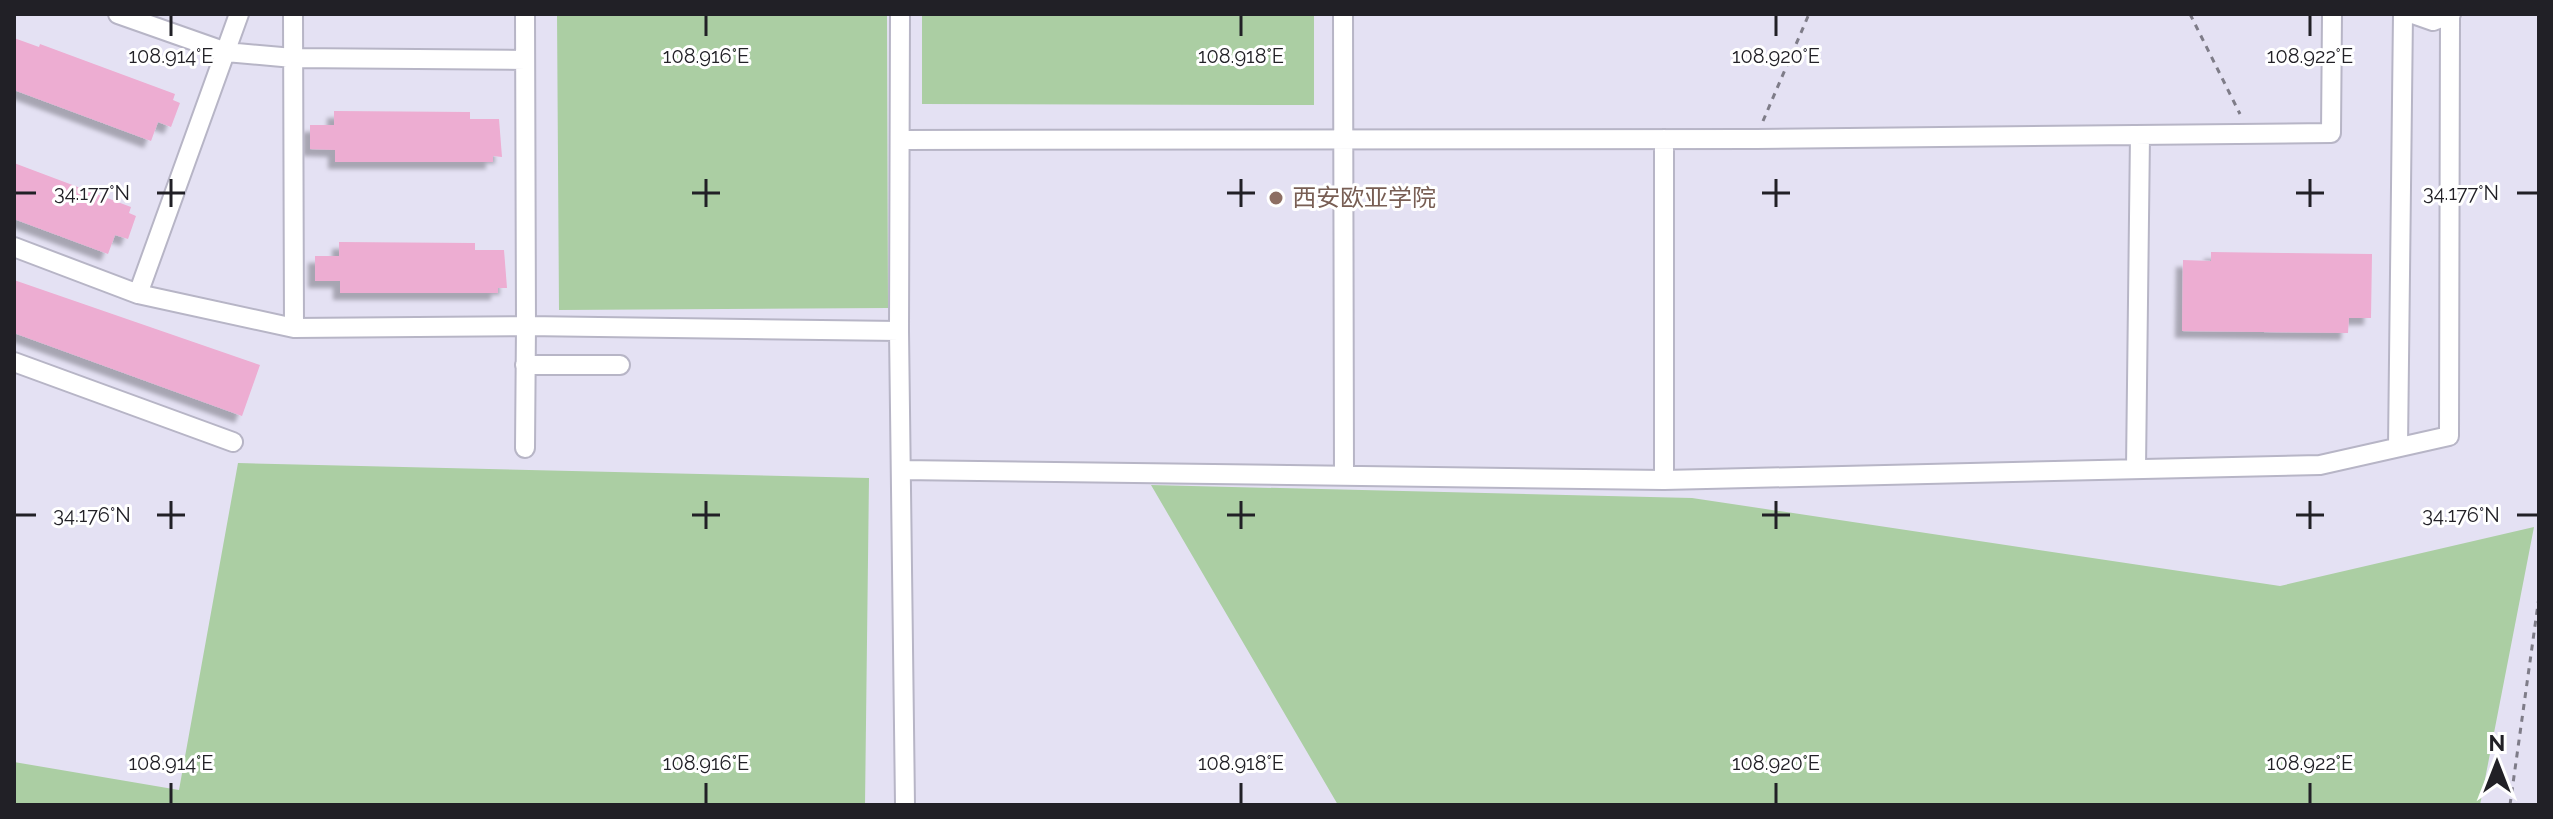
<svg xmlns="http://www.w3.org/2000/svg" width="2553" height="819" font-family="Raleway,'Noto Sans SC',sans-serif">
<defs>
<filter id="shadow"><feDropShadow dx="-7" dy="7" stdDeviation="2" flood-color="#0004"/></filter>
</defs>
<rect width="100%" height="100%" fill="#e4e1f3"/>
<path fill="#abcea3" d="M557,14H887L888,308L559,310Z
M922,14H1314V105L922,104Z
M238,463L869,478L865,805H14V762L179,790Z
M1151,485L1692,498L2280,586L2534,527L2480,805H1338Z"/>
<path fill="#edadd2" filter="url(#shadow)" d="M14,38L39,47L40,44L175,94L173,100L180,103L171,127L158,122L151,141L14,90Z
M334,111L470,112V119H499L502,157L493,156V162H335V150L310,149V125H334Z
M14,163L131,207L129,213L136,216L128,239L115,235L108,254L14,219Z
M339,242L475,243V250H504L507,288H498V293H340V281H315V256H339Z
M2211,252L2372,254L2371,318H2349L2348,333L2182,331L2183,260L2211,261Z
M14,280L260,365L242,416L14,333Z"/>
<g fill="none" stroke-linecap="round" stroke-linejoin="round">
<defs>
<path id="minor" d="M118,14L226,52L293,58L525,60
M293,14L294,328
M525,14L526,326L899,331
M900,14L899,331L905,805
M1343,14L1344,475
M2413,14L2433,21L2451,14
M1664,139V480L2320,465L2449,436L2450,15
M901,140L1756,139L2331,133L2332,14
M14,247L138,294L294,328L526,326L525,448
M138,294L239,14
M14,362L233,442
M525,365H620
M2398,447L2403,14
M2136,468L2140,135
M901,470L1664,480"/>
</defs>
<use href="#minor" stroke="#b7b5c6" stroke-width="22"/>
<path stroke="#7e7c88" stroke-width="3" stroke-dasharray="6 6" stroke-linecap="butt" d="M2190,14L2240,114
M1763,121L1809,14
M2510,805L2539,597"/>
<use href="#minor" stroke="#fff" stroke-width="18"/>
</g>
<path fill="none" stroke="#212026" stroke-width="3" d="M171,16V36M706,16V36M1241,16V36M1776,16V36M2310,16V36M171,179V207M706,179V207M1241,179V207M1776,179V207M2310,179V207M16,193H36M157,193H185M692,193H720M1227,193H1255M1762,193H1790M2296,193H2324M2517,193H2537M171,501V529M706,501V529M1241,501V529M1776,501V529M2310,501V529M16,515H36M157,515H185M692,515H720M1227,515H1255M1762,515H1790M2296,515H2324M2517,515H2537M171,783V803M706,783V803M1241,783V803M1776,783V803M2310,783V803"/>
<circle fill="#8d6e63" stroke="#fff" stroke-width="3" cx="1276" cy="198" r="8"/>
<g text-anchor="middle" stroke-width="6" stroke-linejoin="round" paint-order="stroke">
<g font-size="24" fill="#785e54" stroke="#fff" text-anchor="start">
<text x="1292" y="206">西安欧亚学院</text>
</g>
</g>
<g font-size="20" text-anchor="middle" fill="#212026" stroke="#fff" stroke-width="6" stroke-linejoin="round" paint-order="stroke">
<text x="171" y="63">108.914°E</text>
<text x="706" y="63">108.916°E</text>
<text x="1241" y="63">108.918°E</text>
<text x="1776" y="63">108.920°E</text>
<text x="2310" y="63">108.922°E</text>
<text x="92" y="200">34.177°N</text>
<text x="2461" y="200">34.177°N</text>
<text x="92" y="522">34.176°N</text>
<text x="2461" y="522">34.176°N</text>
<text x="171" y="770">108.914°E</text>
<text x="706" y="770">108.916°E</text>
<text x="1241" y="770">108.918°E</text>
<text x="1776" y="770">108.920°E</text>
<text x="2310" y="770">108.922°E</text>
</g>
<rect width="2553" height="819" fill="none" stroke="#212026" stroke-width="32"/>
<g transform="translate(2497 763)" stroke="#ffffff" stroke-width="6" paint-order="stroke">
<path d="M0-6L14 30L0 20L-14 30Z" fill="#212026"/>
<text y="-12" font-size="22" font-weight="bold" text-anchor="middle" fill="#212026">N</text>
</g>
</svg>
